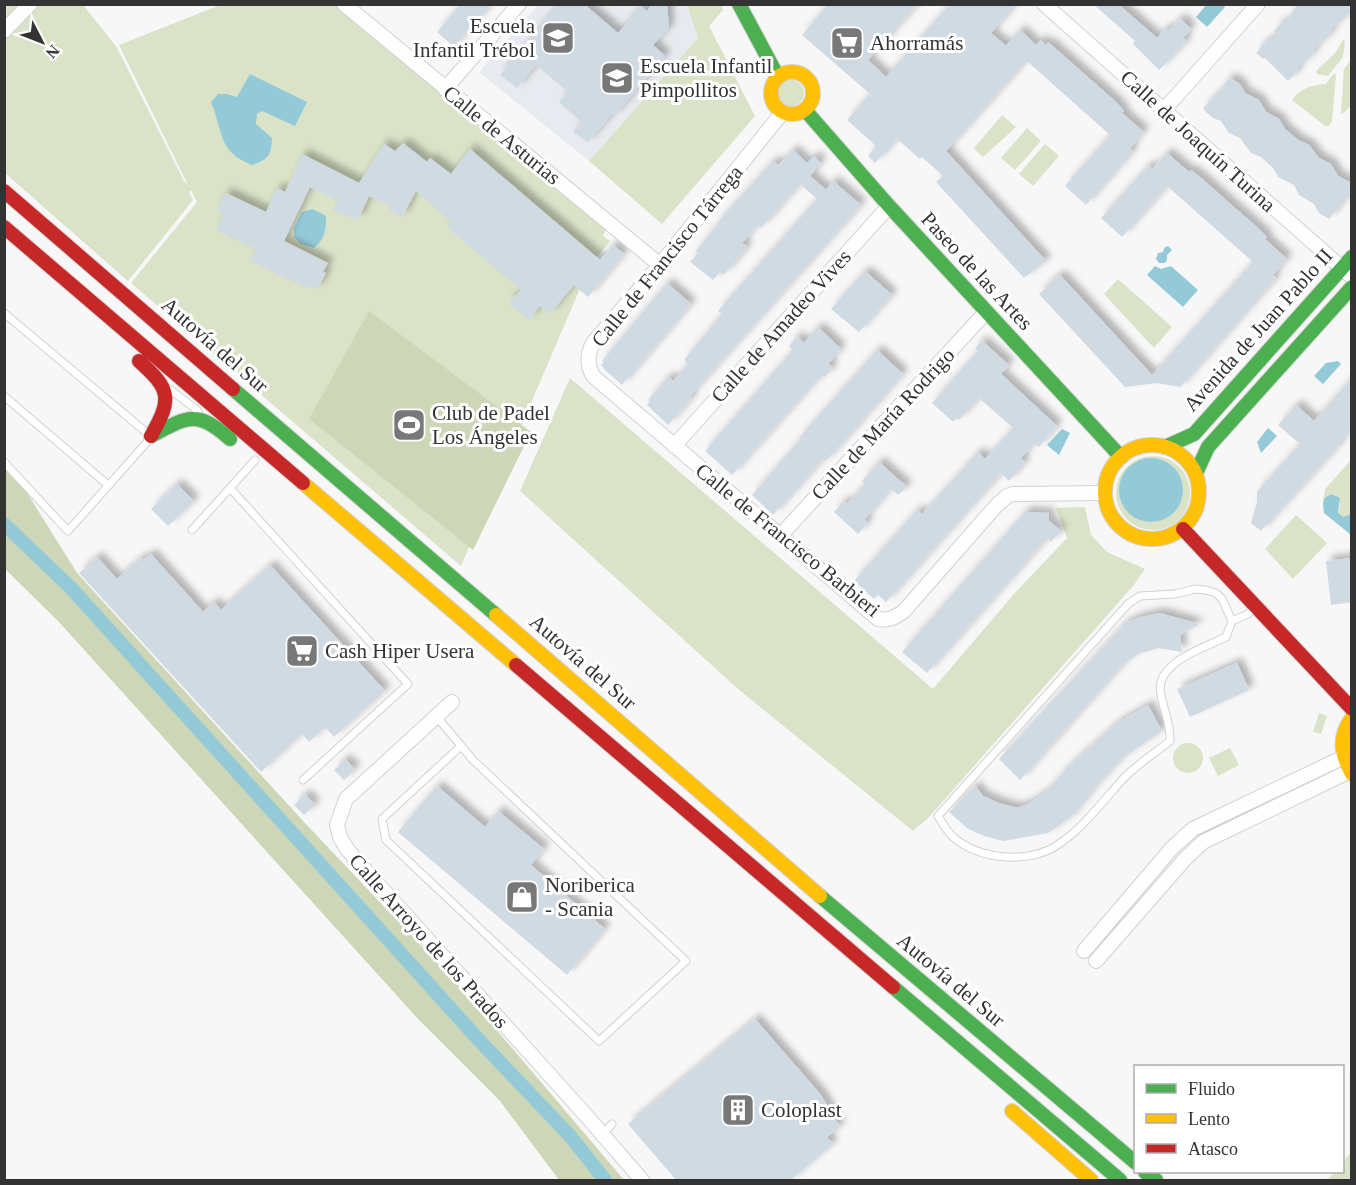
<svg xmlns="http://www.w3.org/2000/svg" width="1356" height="1185" font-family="'Times New Roman',serif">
<defs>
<filter id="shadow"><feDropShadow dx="5.5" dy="-5.5" stdDeviation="3" flood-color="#0004"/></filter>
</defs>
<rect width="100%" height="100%" fill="#f7f7f8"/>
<path fill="#e7eaee" d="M538,5H687L698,38L589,161L479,72Z"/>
<path fill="#dae2c8" d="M4,5H83L116,46L184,181L188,185L119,45L220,5H337L607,227L603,236L610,241L597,257L594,256L461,566L131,283L197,202L191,190L189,192L193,200L128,281L5,173Z
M687,5H721L723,10L709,26L755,116L662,224L589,161L698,38Z
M1343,40L1345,41L1343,57L1328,76L1317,74L1316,71L1335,53Z
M1351,60V106L1342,114H1341L1344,69Z
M1334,73L1336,75L1332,121L1329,126H1325L1292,100C1301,88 1311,85 1326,84Z
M778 93a13 13 0 1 1 26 0a13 13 0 1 1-26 0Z
M1002,115L1016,127L983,157L974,148Z
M1027,128L1041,141L1015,170L1001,158Z
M1045,144L1059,156L1033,186L1019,174Z
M1118,279L1172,327L1154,348L1104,294Z
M570,378L933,689L1013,595L1067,538L1056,508L1085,507L1091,535L1107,552L1145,569L1133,586L929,817L913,831L738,689L520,491Z
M1116 493a37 37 0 1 1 74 0a37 37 0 1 1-74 0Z
M1351,460V514L1343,517L1338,513C1344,498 1332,485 1323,501L1325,489Z
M1296,515L1327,543L1293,579L1265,549Z
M1319,713L1327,716L1321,734L1313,732Z
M1173 758a15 15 0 1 1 30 0a15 15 0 1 1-30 0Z
M1230,748L1239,765L1218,776L1209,758Z
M1351,1152V1180H1327L1335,1172H1342L1343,1162Z"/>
<path fill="#cdd7b7" d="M369,311L531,432L473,550L309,419Z
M4,467L24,488L77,573L304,822L461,988L624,1180H559L500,1101L419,1020L58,621L5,569Z"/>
<path fill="#94cad8" d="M1207,4L1222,5L1225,7L1207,27L1196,17Z
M250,74L307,102L295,126L262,111L257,114L256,124L272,138C271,155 269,159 252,165C217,151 224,133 211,102L218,94H227L237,97Z
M313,209L326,216C326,230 325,239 314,248L301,244L294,237V228L302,212Z
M1168,246L1172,250L1167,255V260L1165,263H1159L1156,259L1158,253L1163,252L1164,248Z
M1155,266L1161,269L1171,266L1198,290L1183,307L1147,275Z
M1338,361L1341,364L1323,384L1314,376L1326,363Z
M1268,428L1277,436L1261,453L1257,442Z
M1062,429L1070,433L1059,455L1047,445Z
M1119 490a32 32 0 1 1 64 0a32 32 0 1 1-64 0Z
M1332,494L1340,498L1338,513L1343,517L1351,514V535L1324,513C1323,504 1321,497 1332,494Z"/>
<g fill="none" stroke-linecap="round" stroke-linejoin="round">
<path stroke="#94cad8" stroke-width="14" d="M4,524L71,588L478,1039L571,1137L605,1180"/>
</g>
<path fill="#d0dae3" filter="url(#shadow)" d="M461,4H491L454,47L437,32Z
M559,4H584L618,33L641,7L647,11L652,4H667L669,28L653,45L665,56L615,115L613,113L588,142L573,132L581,122L559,102L568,92L536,65L517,88L500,75Z
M829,4H918L868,60L886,77L950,4H1016L991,33L1006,46L1020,30L1036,45L1041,40L1046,45L1048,42L1116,102L1124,111L1122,113L1144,132L1130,148L1133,151L1086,205L1065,186L1110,135L1028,62L1026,64L1024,63L946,151L1046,261L1024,278L936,182L943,176L922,157L920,159L897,139L875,163L868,156L876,146L847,120L870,94L802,35Z
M1093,4H1118L1157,38L1165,29L1169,30L1180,18L1191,29L1183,38L1187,41L1159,70L1133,44L1135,41Z
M1298,4H1352L1346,17L1333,27L1328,37L1316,47L1311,56L1299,66L1295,74L1288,81L1265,58L1263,59L1256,53L1263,44L1278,35L1274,31L1279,25L1286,22Z
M1230,78L1240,84L1245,93L1259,100L1266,112L1279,119L1285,129L1298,140L1309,145L1319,158L1331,164L1338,176L1352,183V191L1329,219L1319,213L1314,204L1299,195L1294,185L1278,177L1273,168L1261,157L1251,153L1240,138L1229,133L1221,121L1213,118L1206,112L1203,108L1225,86L1224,84Z
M403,143L427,162L430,158L451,174L470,149L600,260L613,245L624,254L588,297L574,285L550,314L540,306L529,320L508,303L521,290L447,227L451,222L416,191L402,217L389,210L391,207L369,196L358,220L333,210L338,201L310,187L284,241L328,263L323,272L326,273L317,289L309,285L307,288L250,261L256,249L216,230L224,214L217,210L226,193L266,212L277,188L285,192L302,154L359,183L384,144L395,151Z
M793,150L807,163L814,156L821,163L810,176L826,190L833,181L861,205L705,379L690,396L692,398L668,425L647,405L650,401L648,400L668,377L673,381L688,364L684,360L722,314L718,311L817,199L800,184L761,228L758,225L742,243L747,247L732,266L723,275L720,272L713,280L690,262L698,253L696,251L718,224L717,223L773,161L778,165Z
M1167,153L1189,172L1191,170L1200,177L1235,208L1259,229L1267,237L1265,239L1287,259L1273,275L1276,278L1180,387L1157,383L1125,387L1039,294L1050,283L1060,275L1152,375L1253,262L1167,186L1122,237L1101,218L1149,165L1152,169Z
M865,271L892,295L859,332L831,309Z
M667,283L691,304L622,385L606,371L601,365L604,362L602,361Z
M818,327L841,349L828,364L833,368L825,377L822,375L805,393L732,475L705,451L793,350L789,346L797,336L804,343Z
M982,341L1009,365L1001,374L1057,426L1039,447L1035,443L1021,458L1025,462L1009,481L1001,473L886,602L878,595L874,599L854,581L917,510L922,514L978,452L985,459L1013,428L979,398L959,420L957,418L953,422L932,403L978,351L975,348Z
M877,350L903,374L826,461L823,459L773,515L752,495L801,439L799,438Z
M1352,378V428L1339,443L1340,444L1261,531L1251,523L1257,502V492L1300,444L1278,425L1296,405L1314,421Z
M879,462L907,487L898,495L891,489L864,520L868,523L858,534L834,512L844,501L847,504L865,484L862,481Z
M177,484L194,501L168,526L151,509Z
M1025,512L1049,513V521L1061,531L1051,542L1047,538L927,673L902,652Z
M151,554L203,612L214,602L221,610L270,565L385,691L334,737L325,727L309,742L302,734L261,772L79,573L97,557L117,579L141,558L143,560Z
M1352,558V602L1331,605L1326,561Z
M1160,613L1199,624L1180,635L1182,652L1158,648L1138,654L1123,664L1020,780L999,759L1125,623L1141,617Z
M1237,663L1249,690L1190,717L1177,689Z
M1148,705L1162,731L1121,759L1094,788L1070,818L1048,833L1003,841L984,836L968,829L949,812L975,786L983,796L999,803L1017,808L1030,803L1047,791L1066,769L1117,723Z
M345,759L355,769L344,780L334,770Z
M437,786L485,827L498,811L544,849L531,865L605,929L567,975L398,832Z
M305,794L315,805L304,815L294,805Z
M755,1019L821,1095L840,1127L827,1137L833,1144L791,1180H676L628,1124Z"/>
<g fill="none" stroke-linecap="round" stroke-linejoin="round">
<defs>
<path id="lane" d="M4,313L147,433
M171,390L198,411
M4,396L108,485
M255,460L230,488L408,684L303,780
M4,462L68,531L148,441
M192,530L230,488
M1232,621L1222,599L1216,593L1206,590L1195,589L1175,594L1140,596L1128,604L938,816C942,822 946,830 951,835C976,860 1030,865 1059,844C1084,827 1103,801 1123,779C1136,765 1155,753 1170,741C1171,725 1164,711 1161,695C1153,663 1204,648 1226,637L1232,621L1248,614L1254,608
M436,716L473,760L686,961L599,1041L386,840L382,819L461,746
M602,1134L612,1124"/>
<path id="street" d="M344,4L660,265
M1044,4L1352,277
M4,31L30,4
M445,89L519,4
M1164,110L1258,4
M782,113L660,265L593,343C587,354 587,365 593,376L878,619C889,621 896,617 904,611L996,506L1007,496L1013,494L1105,493
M674,446L889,206
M780,536L986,312
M452,702L346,799L337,825L340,837L347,849L358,862L583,1112L642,1180
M1084,951L1172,848L1193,829L1342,758
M1096,961L1185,859L1203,842L1350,771"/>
<path id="fast" d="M739,4L778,77
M805,110L889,206L1121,457
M233,389L496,615
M151,436C188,416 197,410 230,439
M1165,447L1194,434L1352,257
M1196,473L1208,447L1352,287
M820,896L1136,1163
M893,987L1120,1180
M1145,1172L1156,1180"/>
<path id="slow" d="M771 93a21 21 0 1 1 42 0a21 21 0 1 1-42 0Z
M1105 492a47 47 0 1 1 94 0a47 47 0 1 1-94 0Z
M303,483L516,665
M496,615L820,896
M1352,718C1338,737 1341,754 1352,774
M1012,1111L1091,1180"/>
<path id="jam" d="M4,191L233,389
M4,227L303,483
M139,361C170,389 173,398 151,436
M1183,529L1352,709
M516,665L893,987"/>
</defs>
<use href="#lane" stroke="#d1d1d2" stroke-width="9"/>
<use href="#street" stroke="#d1d1d2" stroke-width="16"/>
<use href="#fast" stroke="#d1d1d2" stroke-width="16"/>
<use href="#slow" stroke="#d1d1d2" stroke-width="16"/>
<use href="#jam" stroke="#d1d1d2" stroke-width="16"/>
<use href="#lane" stroke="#fefefe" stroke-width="7"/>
<use href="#street" stroke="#fefefe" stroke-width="14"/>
<use href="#fast" stroke="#4caf50" stroke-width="14"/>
<use href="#slow" stroke="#ffc107" stroke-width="14"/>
<use href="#jam" stroke="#c62828" stroke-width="14"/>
</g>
<defs>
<symbol id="school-square" viewBox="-11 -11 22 22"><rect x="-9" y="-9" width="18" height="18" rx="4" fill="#787879" stroke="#fff"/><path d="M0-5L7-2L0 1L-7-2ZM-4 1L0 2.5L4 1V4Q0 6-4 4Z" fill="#fff"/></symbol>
<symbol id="supermarket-square" viewBox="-11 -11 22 22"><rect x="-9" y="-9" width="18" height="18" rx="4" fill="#787879" stroke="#fff"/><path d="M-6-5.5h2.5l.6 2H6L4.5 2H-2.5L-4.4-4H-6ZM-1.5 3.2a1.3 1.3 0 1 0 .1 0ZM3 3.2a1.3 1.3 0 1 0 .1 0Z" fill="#fff"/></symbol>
<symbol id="stadium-square" viewBox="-11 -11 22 22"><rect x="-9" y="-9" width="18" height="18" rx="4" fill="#787879" stroke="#fff"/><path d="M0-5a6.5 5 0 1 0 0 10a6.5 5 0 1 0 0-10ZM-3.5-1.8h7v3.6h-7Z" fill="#fff"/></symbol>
<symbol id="shop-square" viewBox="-11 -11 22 22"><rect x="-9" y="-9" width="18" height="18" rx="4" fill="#787879" stroke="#fff"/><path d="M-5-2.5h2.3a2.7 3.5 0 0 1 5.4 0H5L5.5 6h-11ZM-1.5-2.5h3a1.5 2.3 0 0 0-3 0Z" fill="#fff"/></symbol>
<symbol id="building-square" viewBox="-11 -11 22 22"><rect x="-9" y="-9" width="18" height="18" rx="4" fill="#787879" stroke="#fff"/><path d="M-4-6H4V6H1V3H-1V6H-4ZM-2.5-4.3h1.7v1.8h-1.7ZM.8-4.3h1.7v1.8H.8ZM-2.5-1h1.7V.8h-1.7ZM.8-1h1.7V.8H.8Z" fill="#fff"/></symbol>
</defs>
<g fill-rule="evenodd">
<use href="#school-square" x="539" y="19" width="38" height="38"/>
<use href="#supermarket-square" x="828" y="24" width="38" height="38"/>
<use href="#school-square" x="598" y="59" width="38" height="38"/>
<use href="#stadium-square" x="390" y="406" width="38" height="38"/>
<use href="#supermarket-square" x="283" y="632" width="38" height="38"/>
<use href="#shop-square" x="503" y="878" width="38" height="38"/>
<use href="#building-square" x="719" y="1091" width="38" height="38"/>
</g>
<g text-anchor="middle" stroke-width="6" stroke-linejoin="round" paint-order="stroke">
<g font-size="21" fill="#333334" stroke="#fff" text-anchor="start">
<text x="535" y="33" text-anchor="end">Escuela<tspan x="535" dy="24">Infantil Trébol</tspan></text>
<text x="870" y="50">Ahorramás</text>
<text x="640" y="73">Escuela Infantil<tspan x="640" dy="24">Pimpollitos</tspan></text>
<text x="432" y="420">Club de Padel<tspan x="432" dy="24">Los Ángeles</tspan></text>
<text x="325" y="658">Cash Hiper Usera</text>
<text x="545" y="892">Noriberica<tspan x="545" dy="24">- Scania</tspan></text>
<text x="761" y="1117">Coloplast</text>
</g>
<g font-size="21" fill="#333334" stroke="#fff">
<text transform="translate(502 135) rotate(39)" y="7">Calle de Asturias</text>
<text transform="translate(1198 141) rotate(42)" y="7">Calle de Joaquín Turina</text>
<text transform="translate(667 256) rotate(-51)" y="7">Calle de Francisco Tárrega</text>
<text transform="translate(977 271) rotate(47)" y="7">Paseo de las Artes</text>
<text transform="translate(781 326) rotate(-48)" y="7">Calle de Amadeo Vives</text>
<text transform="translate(1258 330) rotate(-48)" y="7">Avenida de Juan Pablo II</text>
<text transform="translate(215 345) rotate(41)" y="7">Autovía del Sur</text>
<text transform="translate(883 424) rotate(-47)" y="7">Calle de María Rodrigo</text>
<text transform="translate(788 540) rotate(39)" y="7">Calle de Francisco Barbieri</text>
<text transform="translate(583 662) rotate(41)" y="7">Autovía del Sur</text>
<text transform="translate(429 941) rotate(48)" y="7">Calle Arroyo de los Prados</text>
<text transform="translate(951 980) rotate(40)" y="7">Autovía del Sur</text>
</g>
</g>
<rect width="1356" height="1185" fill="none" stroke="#333334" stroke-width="12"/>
<rect x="1134" y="1065" width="210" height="108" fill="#ffffff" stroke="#adadae" stroke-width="1.5"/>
<rect x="1146" y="1084" width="30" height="9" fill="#4caf50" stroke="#adadae" stroke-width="1.5"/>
<text x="1188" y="1095" font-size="18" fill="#333334">Fluido</text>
<rect x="1146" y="1114" width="30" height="9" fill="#ffc107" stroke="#adadae" stroke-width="1.5"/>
<text x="1188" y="1125" font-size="18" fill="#333334">Lento</text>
<rect x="1146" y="1144" width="30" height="9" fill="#c62828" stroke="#adadae" stroke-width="1.5"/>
<text x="1188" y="1155" font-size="18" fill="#333334">Atasco</text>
<g transform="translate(42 42) rotate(132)" stroke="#ffffff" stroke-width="4.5" paint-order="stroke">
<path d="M0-4.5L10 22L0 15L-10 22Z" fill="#333334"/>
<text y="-9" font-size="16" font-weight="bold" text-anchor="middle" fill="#333334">N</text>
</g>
</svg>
